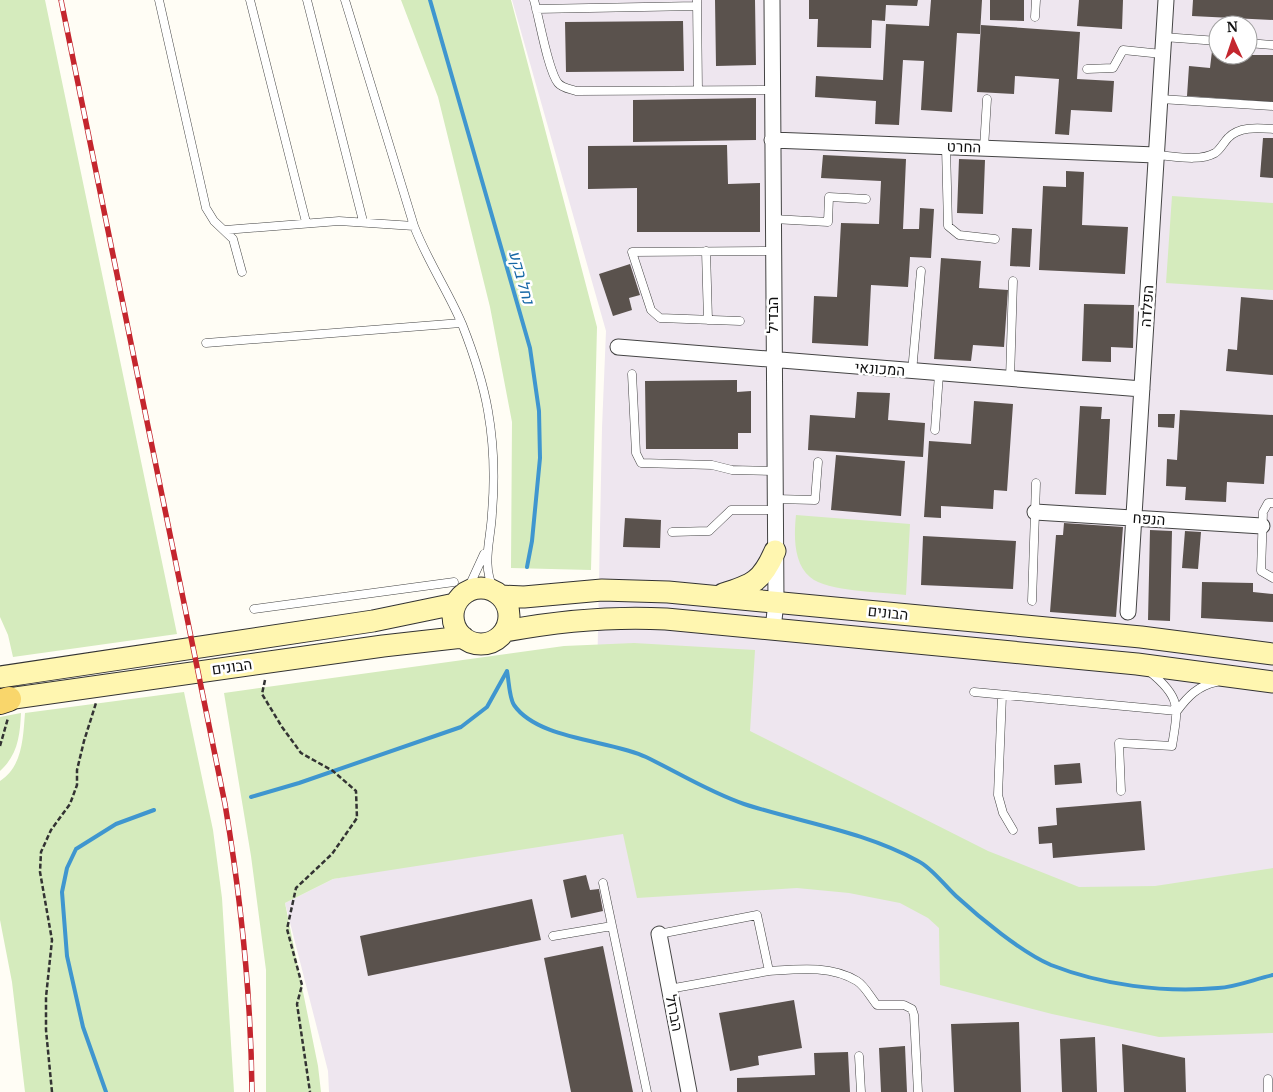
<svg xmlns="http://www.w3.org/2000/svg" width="1273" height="1092" font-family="Merriweather,Heebo,serif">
<rect width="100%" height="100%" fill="#fffdf5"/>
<path fill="#eee6ef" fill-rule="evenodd" d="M512,0H1273V1092H329L328,1071L285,903L333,879L594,833L602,428L606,331ZM1218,25H1248V55H1218Z"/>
<path fill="#d5ebbd" d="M0,0H45L177,634L13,657L8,635L0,617Z
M401,0H511L597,327L591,570L511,568L512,422L490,307L438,97Z
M1172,196L1273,203V290L1166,283Z
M796,515L910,524L906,595C883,592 827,592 810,577C793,563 794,534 796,515Z
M634,643L755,650L750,731L988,851L1079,887L1155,886L1273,868V1033L1159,1037L1052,1014L940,985L939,928L928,918L900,903L849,893L797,888L637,898L623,834L333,879L285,903L318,1066L321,1092H266V970L251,856L224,693L564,646Z
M184,692L213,830L222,898L234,1092H25L12,982L0,920V781C23,766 23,737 25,713Z
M21,713C20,735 18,755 0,771V717Z"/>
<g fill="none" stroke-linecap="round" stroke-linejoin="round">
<path stroke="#3f96cf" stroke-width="4" d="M430,0L530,348L539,411L540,458L532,541L527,567
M507,671C509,681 509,697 514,705C538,740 611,740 646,757C679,773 709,792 744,804C803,823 863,831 918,861C932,868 944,885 956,896C980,918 1021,952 1051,965C1102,985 1163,993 1218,988C1236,987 1255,979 1273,975
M251,797L299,783L461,727L487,707L507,671
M106,1092L83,1027L67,956L62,892L67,868L76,849L116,824L154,810"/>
</g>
<path fill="#5a524d" d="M715,0H755L756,65L716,66Z
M809,0H918L917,6L886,5L885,21L872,20L871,48L817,47L818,19H809Z
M931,0H982L980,34L957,33L952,112L921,110L924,61L903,60L899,125L875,124L876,101L815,97L816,76L883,80L886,24L929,26Z
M990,0H1024V21L990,20Z
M1079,0H1123L1122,29L1077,26Z
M1193,0H1273V20L1192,16Z
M683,21L684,71L566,72L565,22Z
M981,25L1080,32L1077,79L1114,81L1112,112L1071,110L1069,135L1055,134L1059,79L1015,76L1014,94L977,92Z
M1212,51H1218V55H1273V102L1187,96L1189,66L1210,68Z
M756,98V140L633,142V100Z
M1263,138H1273V178L1260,177Z
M727,145L728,184L760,183V232H637V188L588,189V146Z
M823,155L906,159L903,229H919L920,208L934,209L931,258L910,257L908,287L871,285L868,346L812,343L814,296L837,297L841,223L879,224L881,181L821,178Z
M959,159L985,160L983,214L957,213Z
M1066,171L1084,172L1082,225L1128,227L1125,274L1039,270L1043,186L1066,187Z
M1012,228L1032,229L1030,267L1010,266Z
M941,258L981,261L979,288L1008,290L1004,347L973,345L971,361L934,359Z
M630,264L640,295L629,298L632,310L613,316L599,274Z
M1241,297L1273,300V375L1226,371L1228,349L1237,350Z
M1084,304L1134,305L1133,348L1111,347V362L1082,361Z
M737,380V392L751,391V433H738V449H646L645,381Z
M857,392L890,393L888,420L925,423L923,457L808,450L810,415L855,418Z
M974,401L1013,404L1007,491L994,490L993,509L941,506V518L924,517L929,441L971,444Z
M1080,406L1102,407L1101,419H1110L1106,495L1075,494Z
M1180,410L1273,415V456H1266L1264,484L1227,482L1226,502L1185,500L1186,487L1166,486L1167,459L1177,460Z
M1158,414H1175L1174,428L1158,427Z
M836,455L905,461L901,516L831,510Z
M625,518L661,520L660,548L623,547Z
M1064,523L1123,527L1116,617L1050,612L1056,535H1063Z
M1150,530L1172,531L1170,621L1148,620Z
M1185,531L1201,532L1198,569L1182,568Z
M923,536L1016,541L1013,589L921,585Z
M1202,582L1253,583V592L1273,594V622L1201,618Z
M1080,763L1082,783L1055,785L1054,765Z
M1141,801L1145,850L1053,858L1052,843L1039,844L1038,827L1057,825L1056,808Z
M586,875L590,890L599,889L603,911L571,918L563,880Z
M532,899L541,940L368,976L360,936Z
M603,946L633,1092H571L544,958Z
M794,1000L802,1048L758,1056L759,1065L730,1071L719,1013Z
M1019,1022L1021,1092H954L951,1024Z
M1095,1037L1097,1092H1062L1060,1039Z
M1122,1044L1185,1058L1186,1092H1124Z
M905,1046L907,1092H881L879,1048Z
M848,1052L850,1092H737V1078L815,1075L814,1053Z"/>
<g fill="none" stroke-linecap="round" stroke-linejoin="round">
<defs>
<path id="lane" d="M159,0L206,208L214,221L233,239L242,272
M250,0L306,222
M307,0L363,221
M345,0L414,226C427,260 448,291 462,324C473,352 483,382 488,411C494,445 495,478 492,513C491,540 481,564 494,590
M534,0C539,17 548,71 558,83C562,88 570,89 576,91L772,90
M697,0L698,90
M536,9L697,6
M1035,17L1036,0
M1163,37L1218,41
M1248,43L1273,45
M1087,69L1113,68L1123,50L1162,54
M1160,99L1273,106
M946,147L948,226L959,235L995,239
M984,148L987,99
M1156,155C1174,156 1199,162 1215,153C1220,150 1224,142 1228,138C1239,126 1259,128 1273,129
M773,219L828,222L829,197L866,199
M225,230L339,221L414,226
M706,251L708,320
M740,321L660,318L651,310L632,252L773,251
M206,343L461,323
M912,372L921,271
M632,374L636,453L641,463L712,465L732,470L775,471
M1010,379L1013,281
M935,430L939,374
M775,499L815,500L818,462
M1273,503H1268L1263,512L1261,571L1273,578
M672,532L709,531L731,510H775
M467,591L484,554
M1032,601L1036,483
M254,609L454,582
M974,692L1177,711
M1002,695L998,795L1003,813L1013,830
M1177,711C1188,696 1198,686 1216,682
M1121,791L1119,743L1172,746C1178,708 1182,698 1150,672
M603,883L647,1092
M659,934L757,915L769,971L669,989
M553,936L612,926
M769,971C798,969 831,965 857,981C865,986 871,998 877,1005H904L912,1009L914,1015L918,1092
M859,1056L861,1092
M1268,1079V1092"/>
<path id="street" d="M772,0L776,602L773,629
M772,140L1156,155
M618,347L1142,389
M1035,512L1262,526
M1128,612L1166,0
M659,934L689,1092"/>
<path id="secondary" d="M453 616a28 28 0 1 1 56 0a28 28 0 1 1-56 0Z
M723,594C753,585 762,581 775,551
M501,596L524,597L602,590L668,592L1141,637L1273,654
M505,631C559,621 611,616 666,619L1137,664L1273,682
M0,677L373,621L455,604
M0,700L383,646L463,637"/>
<path id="primary" d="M0,702L9,699"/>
</defs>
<use href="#lane" stroke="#444" stroke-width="9"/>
<use href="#street" stroke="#444" stroke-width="17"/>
<use href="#secondary" stroke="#333" stroke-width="23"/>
<use href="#primary" stroke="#222" stroke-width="26"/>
<path stroke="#333" stroke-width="2.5" stroke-dasharray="5 2.5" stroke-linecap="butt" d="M265,680L262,694L282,727L301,753L333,771L356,791L357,818L332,854L296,888L287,929L302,985L297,1004L310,1092
M0,746L8,718
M52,1092L46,1030V997L52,940L40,872L41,852L51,830L70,804L77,785V770L84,741L96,703"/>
<use href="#lane" stroke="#fff" stroke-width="8"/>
<use href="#street" stroke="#fff" stroke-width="15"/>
<use href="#secondary" stroke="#fff6b0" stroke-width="21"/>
<use href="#primary" stroke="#f9d66b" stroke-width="24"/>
<defs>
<path id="rail" d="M61,0L225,804C241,899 251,995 252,1092"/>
</defs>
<use href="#rail" stroke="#c4262e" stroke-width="5.5"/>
<use href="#rail" stroke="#fff" stroke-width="4" stroke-dasharray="11" stroke-linecap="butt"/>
</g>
<g text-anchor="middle" stroke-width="5" stroke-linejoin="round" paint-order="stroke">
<g font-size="15" fill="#111" stroke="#fff">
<text transform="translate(964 147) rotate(2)" y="5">החרט</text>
<text transform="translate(1147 306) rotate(-86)" y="5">הפלדה</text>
<text transform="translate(773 315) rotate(-90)" y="5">הבדיל</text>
<text transform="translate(880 369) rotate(4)" y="5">המכונאי</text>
<text transform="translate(1149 519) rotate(4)" y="5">הנפח</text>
<text transform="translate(888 613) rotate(6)" y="5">הבונים</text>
<text transform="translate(232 667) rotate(-8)" y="5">הבונים</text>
<text transform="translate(674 1013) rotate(79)" y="5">הברזל</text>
</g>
<g font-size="16" font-style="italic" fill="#1768a6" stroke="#fff">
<text transform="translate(522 277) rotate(74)" y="6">נחל בקע</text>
</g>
</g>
<g transform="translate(1233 40) rotate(357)"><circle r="24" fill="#ffffff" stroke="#a0a0a0"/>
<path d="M0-4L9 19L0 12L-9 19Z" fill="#c4262e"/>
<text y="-8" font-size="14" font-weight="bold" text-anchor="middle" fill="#111111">N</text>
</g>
</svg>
